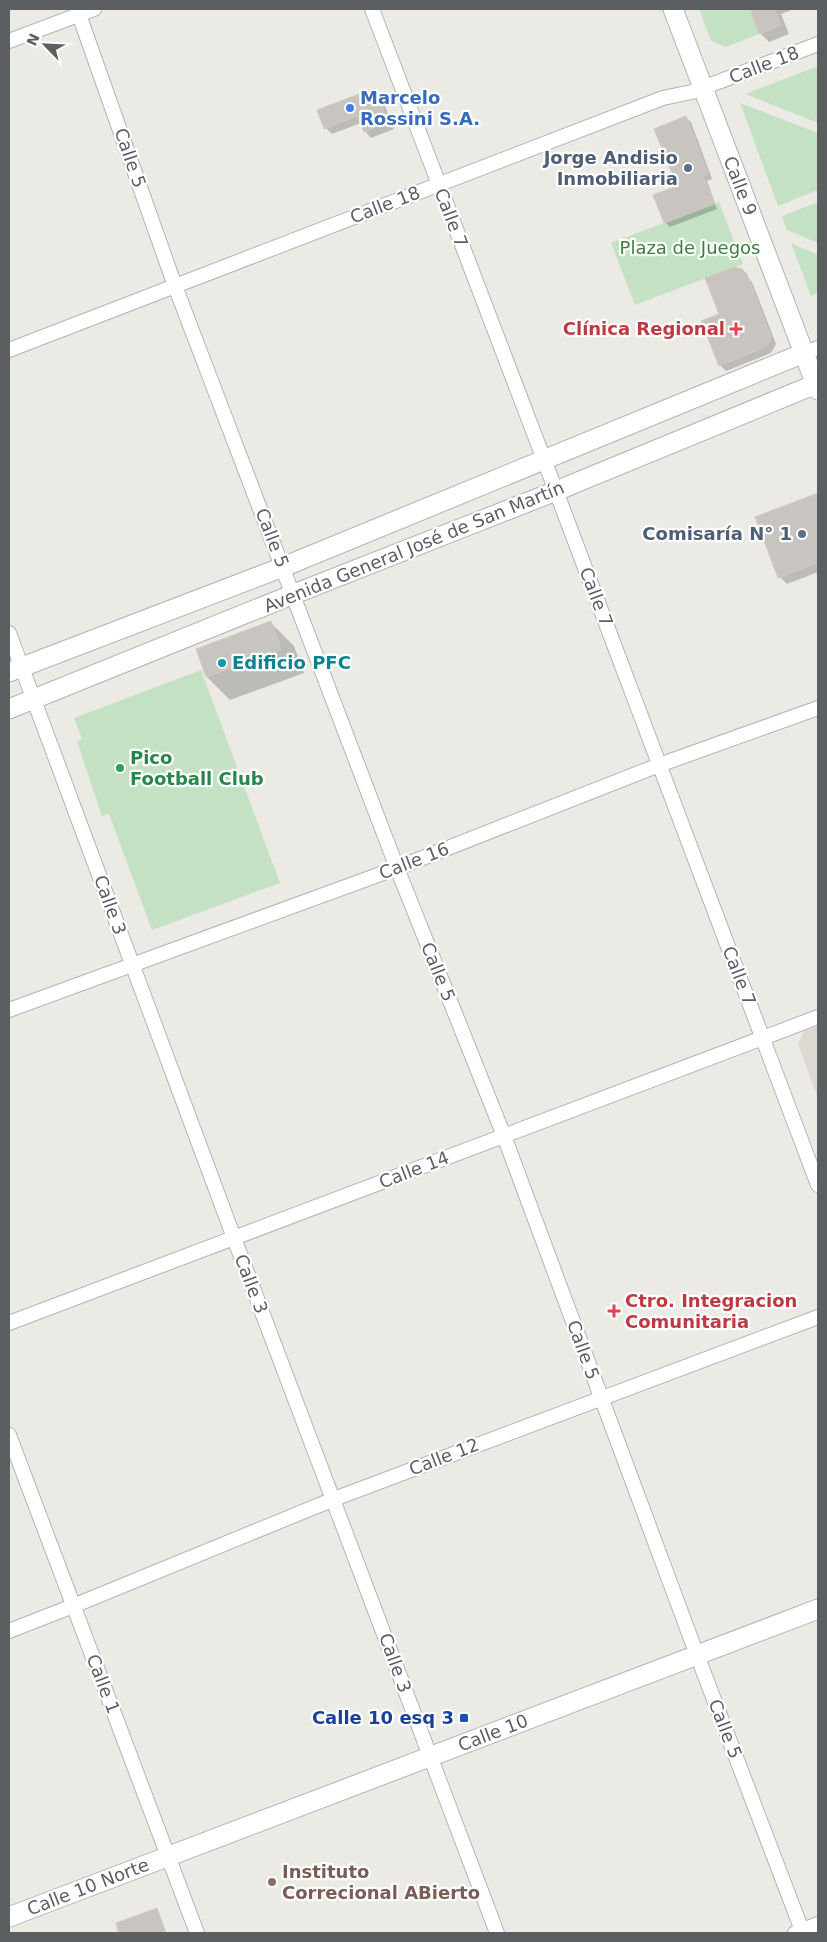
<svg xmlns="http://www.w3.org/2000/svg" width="827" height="1942" font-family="'DejaVu Sans',sans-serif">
<rect width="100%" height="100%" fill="#eceae4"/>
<path fill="#dcd9d2" d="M818,1026V1098L798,1044L804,1031Z"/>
<path fill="#c5e1c4" d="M699,9H750L759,34L726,47L711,41Z
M818,66V123L745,94Z
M740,103L818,133V190L778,206Z
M719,202L743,264L635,305L611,243Z
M818,202V243L787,230L782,216Z
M791,243L818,255V293L811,296Z
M201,670L280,883L152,930L109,814L102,816L77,741L82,739L74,718Z"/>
<path fill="#0003" d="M751,9H794L781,14L789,34L769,42L760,33Z
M375,89L381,96L394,129L371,138L365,131L361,123L332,134L326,128Z
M686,118L691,122L712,179L707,181L717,209L670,227L665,222L678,187Z
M741,270L752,282L776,344L771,353L726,371L720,365V314Z
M818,494V572L787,584L780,577L757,518Z
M271,623L294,646L304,673L230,700L207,677Z
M157,1910L166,1933H120L117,1924Z"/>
<path fill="#c8c5c0" stroke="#d0ccc3" d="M750,9H774L781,25L759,34Z
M375,88L388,122L364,132L357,116L324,129L317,110Z
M686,116L708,174L703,176L714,204L664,223L653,195L677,186L654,129Z
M734,267L742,269L747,274L771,338L765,347L719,366L701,321L719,314L705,278Z
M818,493V562L778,578L755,517Z
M271,621L281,649L206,677L196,649Z
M157,1908L166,1933H119L116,1923Z"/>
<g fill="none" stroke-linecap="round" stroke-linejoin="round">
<defs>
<path id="street" d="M77,9L175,286L397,868L504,1136L697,1655L803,1933
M372,9L556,491L818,1185
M9,41L94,9
M9,350L663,98L692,92L818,44
M804,353L818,348
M9,633L234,1238L497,1933
M9,1010L397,868L659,765L818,708
M9,1323L818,1017
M9,1435L197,1933
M9,1631L73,1606L334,1499L818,1317
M795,1933L818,1924"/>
<path id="secondary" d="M673,9L818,390
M9,672L283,567L804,353
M9,709L294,594L556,491L816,384
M9,1917L818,1609"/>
</defs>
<use href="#street" stroke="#b1b4b7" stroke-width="16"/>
<use href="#secondary" stroke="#b0b3b7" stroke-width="21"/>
<use href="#street" stroke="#fff" stroke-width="14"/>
<use href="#secondary" stroke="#fff" stroke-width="19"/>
</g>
<circle fill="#3f7fe0" stroke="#fff" stroke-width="2" cx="350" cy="108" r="5"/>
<g fill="#5c6f8a" stroke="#fff" stroke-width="2">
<circle cx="688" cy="168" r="5"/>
<circle cx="802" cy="534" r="5"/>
</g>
<g fill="#e0444e" stroke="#fff" stroke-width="2">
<path d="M733.5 321.5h5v5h5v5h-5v5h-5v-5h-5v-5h5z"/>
<path d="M611.5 1303.5h5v5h5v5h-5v5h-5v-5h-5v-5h5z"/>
</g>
<circle fill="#0f9aa8" stroke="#fff" stroke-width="2" cx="222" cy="663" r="5"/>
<circle fill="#2e9e5b" stroke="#fff" stroke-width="2" cx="120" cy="768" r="5"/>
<rect fill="#1a4fb4" stroke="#fff" stroke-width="2" x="459" y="1713" width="10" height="10" rx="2.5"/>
<circle fill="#8d6e63" stroke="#fff" stroke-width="2" cx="272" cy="1882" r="5"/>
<g text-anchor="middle" stroke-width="4.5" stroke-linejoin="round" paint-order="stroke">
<g font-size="18" fill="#5c5f62" stroke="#fff">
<text transform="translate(764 65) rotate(-21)" y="6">Calle 18</text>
<text transform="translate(130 158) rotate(71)" y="6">Calle 5</text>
<text transform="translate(740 186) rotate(69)" y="6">Calle 9</text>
<text transform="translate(385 205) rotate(-21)" y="6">Calle 18</text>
<text transform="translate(451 218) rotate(69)" y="6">Calle 7</text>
<text transform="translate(272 538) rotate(69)" y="6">Calle 5</text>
<text transform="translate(414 547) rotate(-22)" y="6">Avenida General José de San Martín</text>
<text transform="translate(596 597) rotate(69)" y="6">Calle 7</text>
<text transform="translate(414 861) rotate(-21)" y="6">Calle 16</text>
<text transform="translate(110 905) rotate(70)" y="6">Calle 3</text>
<text transform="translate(438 972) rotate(68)" y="6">Calle 5</text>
<text transform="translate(739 976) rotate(69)" y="6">Calle 7</text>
<text transform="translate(414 1170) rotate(-21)" y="6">Calle 14</text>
<text transform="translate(251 1284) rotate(69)" y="6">Calle 3</text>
<text transform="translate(583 1350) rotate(70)" y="6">Calle 5</text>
<text transform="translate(444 1457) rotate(-21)" y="6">Calle 12</text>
<text transform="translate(395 1663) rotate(70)" y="6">Calle 3</text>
<text transform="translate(103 1684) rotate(69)" y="6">Calle 1</text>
<text transform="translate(725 1729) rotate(69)" y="6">Calle 5</text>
<text transform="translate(493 1733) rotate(-21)" y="6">Calle 10</text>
<text transform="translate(88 1887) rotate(-21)" y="6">Calle 10 Norte</text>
</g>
<g font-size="18" font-weight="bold" fill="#366cbe" stroke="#fff" text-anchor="start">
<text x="360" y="104">Marcelo<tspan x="360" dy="21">Rossini S.A.</tspan></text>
</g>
<g font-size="18" font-weight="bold" fill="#4e5e75" stroke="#fff" text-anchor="end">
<text x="678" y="164">Jorge Andisio<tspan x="678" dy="21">Inmobiliaria</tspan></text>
<text x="792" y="540">Comisaría N° 1</text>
</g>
<g font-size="18" fill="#407d40" stroke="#fff">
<text x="690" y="254">Plaza de Juegos</text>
</g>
<g font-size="18" font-weight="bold" fill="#be3a42" stroke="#fff" text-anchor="end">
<text x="725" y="335">Clínica Regional</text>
<text x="625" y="1307" text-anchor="start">Ctro. Integracion<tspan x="625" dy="21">Comunitaria</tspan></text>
</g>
<g font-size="18" font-weight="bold" fill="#0d838f" stroke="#fff" text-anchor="start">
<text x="232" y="669">Edificio PFC</text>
</g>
<g font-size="18" font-weight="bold" fill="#27864d" stroke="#fff" text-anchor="start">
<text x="130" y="764">Pico<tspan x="130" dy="21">Football Club</tspan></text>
</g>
<g font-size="18" font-weight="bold" fill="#164399" stroke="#fff" text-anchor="end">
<text x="454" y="1724">Calle 10 esq 3</text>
</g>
<g font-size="18" font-weight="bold" fill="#785e54" stroke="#fff" text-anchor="start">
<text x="282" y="1878">Instituto<tspan x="282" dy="21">Correcional ABierto</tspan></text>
</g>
</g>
<rect width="827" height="1942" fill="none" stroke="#5c5f62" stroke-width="20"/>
<g transform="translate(45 45) rotate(294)" stroke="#ffffff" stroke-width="4" paint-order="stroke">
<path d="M0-4L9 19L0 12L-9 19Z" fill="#5c5f62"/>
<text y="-8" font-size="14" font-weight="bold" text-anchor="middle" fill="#5c5f62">N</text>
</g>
</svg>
